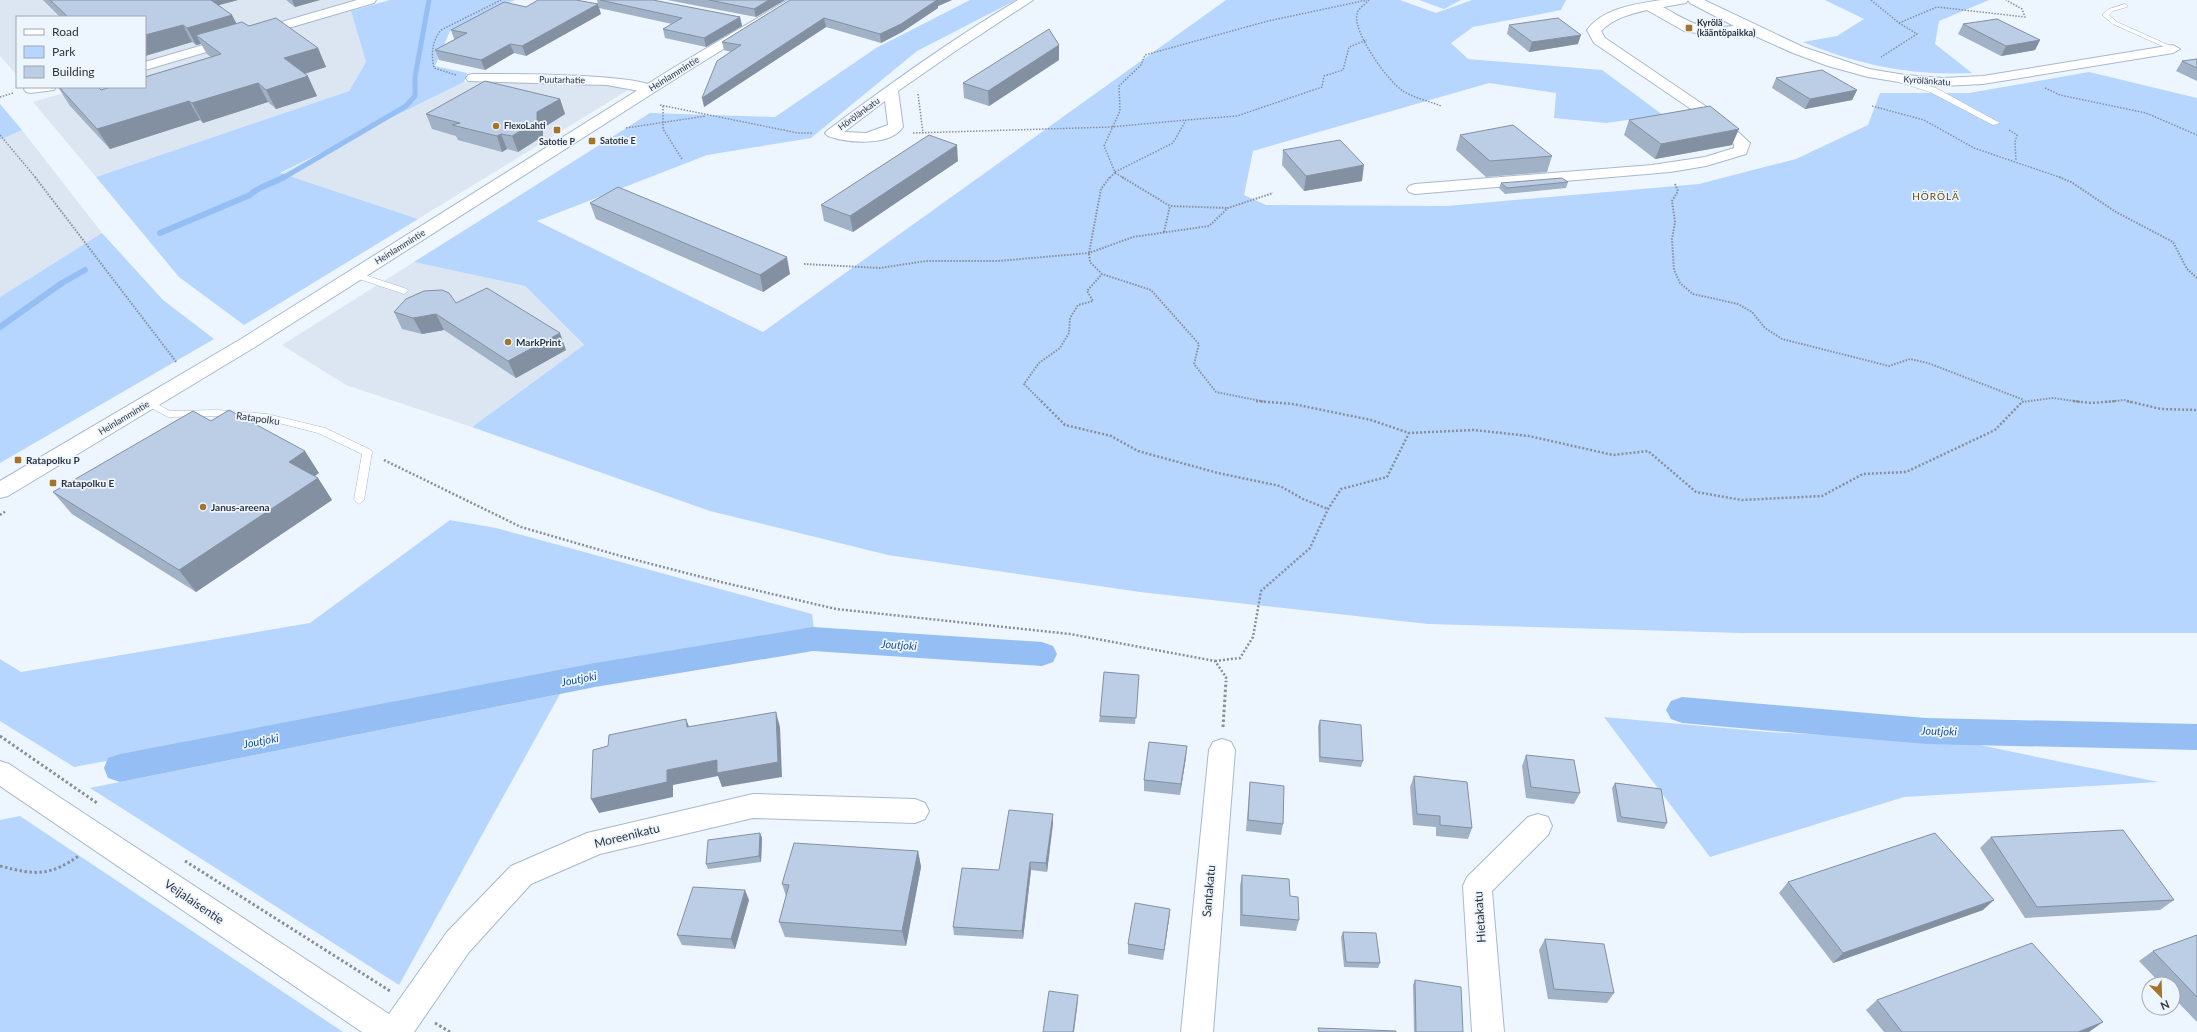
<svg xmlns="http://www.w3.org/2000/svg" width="2197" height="1032" font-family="Lato,sans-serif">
<rect width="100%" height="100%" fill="#edf5ff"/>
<path fill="#dce5f2" d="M0,0H359L145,62V17H17V75L0,56Z
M351,11L366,62L349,91L96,177L33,102L85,87H145V70Z
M464,82L605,84L628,90L418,219L280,174Z
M22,130L102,233L0,297V140Z
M414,262L525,286L584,346L472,427L346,385L282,345Z"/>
<path fill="#b6d6ff" d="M390,0H515L450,31L435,66L467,73L464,82L280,173L418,219L244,325L179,277L96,177L349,91L366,62L351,11Z
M970,0H1016L917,51L811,138L707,155L537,221L763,332L1226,0H1400L1436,13L1472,0H1566L1561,10L1473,27L1451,43L1468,59L1602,70L1663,115L1606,123L1554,118L1556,93L1489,83L1253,151L1244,195L1266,205L1447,206L1699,184L1796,159L1868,125L1880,93H1969L2089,72L2197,98V633H1742L1428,624L1140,592L888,555L710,511L472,427L584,345L525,286L414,262L650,113L775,117L876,48Z
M1419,0H1461L1444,9Z
M1825,0H1989L1939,21L1935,44L1972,73C1912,76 1858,65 1803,42L1837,36L1864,19Z
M0,104L22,130L0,140Z
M102,233L163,300L214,339L0,463V297Z
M450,520L496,528L812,614L814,629L74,767L0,721V659L21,672L310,623Z
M560,694L399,985L90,788Z
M1604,717L1767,732L1965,742L2158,782L1904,797L1710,857Z
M20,816L343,1032H0V820Z"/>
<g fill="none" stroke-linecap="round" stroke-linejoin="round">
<path stroke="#95bff4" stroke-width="5" d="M283,178L406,106L415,96V77L429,0"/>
<path stroke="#95bff4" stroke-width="6" d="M160,233L250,195C260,185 273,184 284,177
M0,327L62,283L85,270"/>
<path fill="#95bff4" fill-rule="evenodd" d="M813,627L1042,642L1053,646L1057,654L1053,662L1042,666L813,651L595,687L120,782L108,778L104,768L108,758L120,754L595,663Z
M1682,697L1926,718L2197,724V750L1926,744L1682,723L1671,719L1666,710L1671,701Z"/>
<defs>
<path id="lane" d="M2125,4L2128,6L2127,7L2113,11L2109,15L2117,22L2175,48V50H2171L2113,24L2102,15L2109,9Z
M1894,77L1936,88L2000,123L1993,125L1930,92L1892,80V78Z
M356,272L407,289L408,291L404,294L353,277L352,275Z
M150,400L170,411L217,410L267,414L325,428L371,450L372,452L364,500L359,504L354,500L362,454L318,433L267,420L217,416L168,417L146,405L145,403Z"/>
<path id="street" d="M357,0H376L374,3L145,70V62Z
M1018,0H1033L957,50L898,91L903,127C890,147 847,143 828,136L825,133L828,130C890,84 952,39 1018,0ZM885,101L888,125L866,133L844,132Z
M1661,0H1704L1803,47L1869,69L1905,75L1943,78L1983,76L2173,45L2180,49L2173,53L1983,84L1943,86L1905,83L1868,77L1828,66L1793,53L1746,32L1715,36L1684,31L1647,10C1630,14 1614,18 1601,31L1605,38L1723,118L1750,143L1746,154L1706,166L1670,172L1415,194L1409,192L1407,189L1409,186L1415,184L1652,165L1705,157L1734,148V144L1713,124L1594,43L1587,30C1603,8 1636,4 1661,0ZM1688,0L1690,3L1734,26C1700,30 1691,23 1663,7L1686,3Z
M473,74C499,74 646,73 657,89L650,93L607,85L468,81L466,78L468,75Z
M25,87H56L54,90L31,93L26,92L24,89Z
M1222,739L1231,742L1235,750L1213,1032H1181L1209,750L1213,742Z
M0,761L9,764L389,1014L447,932L511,866L587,833L753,794L915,799L925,803L929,811L925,819L915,823L753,818L600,854L531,884L469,952L414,1032H362L0,786Z
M1538,814L1548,817L1552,826L1548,835L1492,891L1504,1032H1472L1463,886L1467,877L1528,817Z"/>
<path id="secondary" d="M788,0H803L683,74L255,347L8,496L0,498V481L241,339L673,68Z"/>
</defs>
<use href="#lane" stroke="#a6b9d0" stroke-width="1"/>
<use href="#street" stroke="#a6b9d0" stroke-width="2"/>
<use href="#secondary" stroke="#a6b9d0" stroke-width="2"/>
<path stroke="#878f99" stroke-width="1.5" stroke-dasharray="1.5 1.5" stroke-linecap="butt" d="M1369,0C1365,4 1358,9 1357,14C1352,31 1388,82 1403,91C1414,98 1429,101 1441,106
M1871,0L1899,23L1917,34L1881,57
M1899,23L1937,7L2025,17L2022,9L2006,0
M456,75L434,68C431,54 432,41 441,30L501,0
M2045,88L2060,95L2146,113L2197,135
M918,94L923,133
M0,97L13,93
M660,105L798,133H812
M663,106V129L682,159
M1872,106L1924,120L1974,148L2062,178
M626,128L706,116
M2009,130L2017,135L2015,142L2016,161
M913,133L1111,127L1186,120
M0,135L36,178
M1115,172L1173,143L1186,120L1237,116L1322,87L1324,76L1343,70L1349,47L1367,40
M1115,173L1124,178
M1110,178L1115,172L1104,146L1120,111L1119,86L1141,65L1145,55L1268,21L1367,0"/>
<path stroke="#878f99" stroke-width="2" stroke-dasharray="1.5 1.5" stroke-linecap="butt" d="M35,177L177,363
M1110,177L1101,189L1089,253L1090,262L1102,274L1151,290L1199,344L1194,364L1216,392L1266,402
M1122,177L1170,206L1228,208
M2059,177L2071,182L2116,212L2173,242L2187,269L2197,278
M1675,184L1678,191L1672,201L1675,222L1672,239L1674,270L1680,283L1693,294L1738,304L1752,312L1765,328L1782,339L1889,366L1910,359L1928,363L2024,400
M1164,232L1170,206
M804,264L880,268L926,261H998L1089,253L1133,237L1209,226L1228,208L1273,193
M1042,402L1024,384L1039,363L1060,348L1069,333L1070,318L1078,305L1093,301L1087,291L1102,274
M2022,402L2053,398L2081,402
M2106,402L2124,400L2131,402"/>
<path stroke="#878f99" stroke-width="2.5" stroke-dasharray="2 2" stroke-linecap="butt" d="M1041,401L1065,425L1111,436L1138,451L1218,473L1280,486L1303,499L1328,509
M1256,401L1293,404L1371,420L1409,433L1474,430L1529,436L1613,455L1648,451L1696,492L1742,500L1822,496L1863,474L1906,472L1995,430L2023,401
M2073,401L2091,403L2117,401
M2127,401L2161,409L2197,410
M384,460L521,527L624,557L721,582L836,609L1070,634L1215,661L1226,677V682
M0,515L6,511
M1215,661L1240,658L1253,637L1261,591L1310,548L1328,509L1341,489L1387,477L1409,433"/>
<path stroke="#878f99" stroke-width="3" stroke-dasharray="2.5 2.5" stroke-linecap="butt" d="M1223,727L1226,681
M0,736L97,803
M185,861L390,991
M0,866C35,875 49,877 80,855
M435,1023L450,1032"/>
<use href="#lane" fill="#fff" fill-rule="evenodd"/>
<use href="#street" fill="#fff" fill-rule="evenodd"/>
<use href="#secondary" fill="#fff" fill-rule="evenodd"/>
</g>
<path fill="#a1b1c6" d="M43,0H238L219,5L236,23L249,26L318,48L326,67L305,74L317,96L276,109L268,102L203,123L200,120L110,149L70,106L58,87L101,90L211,57L207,54L201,44L196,45L192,42L145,56V17H60Z
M286,0H320L295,7Z
M597,0H653L740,17L742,26L706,47L665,38L663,29L672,24L599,8Z
M667,0H785L756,17Z
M790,0H952L938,6V8L902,32L881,43L826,27L704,107L731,52L724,50L722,42Z
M526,7L601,14L526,56L514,53L485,70L439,60L435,50L455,39H454L451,30Z
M1963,24L2040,40L2035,50L2001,56L1958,34Z
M1509,25L1578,44L1529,52L1507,34Z
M2197,59V81L2176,71L2182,61Z
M1059,60L989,106L964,98L963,83Z
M1776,78L1857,90L1852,100L1805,109L1772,88Z
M560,99L565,114L543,128V136L518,152L507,149L502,152L458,140L456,136L432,129L426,114Z
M1629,120L1732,145L1655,159L1624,135Z
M1460,135L1552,156L1547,172L1486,177L1456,150Z
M1283,150L1362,181L1304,191L1282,165Z
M958,161L853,232L824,221L821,205Z
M1568,182L1566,188L1505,194L1499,188L1501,183Z
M590,203L790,274L763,292L596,219Z
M456,303L566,350L516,378L444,330L422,334L402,329L394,312Z
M211,421L319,473L315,476L318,478L332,500L196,592L72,514L53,492Z
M1139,675L1135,724L1099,722L1100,716Z
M1320,720L1363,761L1361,767L1319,762L1318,726Z
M1526,755L1580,793L1574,804L1526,798L1522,766Z
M1186,757L1180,795L1144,791V780Z
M1414,776L1472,828L1468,839L1436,836V827L1413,825L1410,787Z
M1250,782L1283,824L1281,835L1246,831L1249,793Z
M1615,783L1667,823L1664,829L1617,822L1612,788Z
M1053,823L1047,872L1031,870L1023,939L954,935L953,927L999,870Z
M760,833L762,838L761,862L708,869L706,864Z
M1991,837L2174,900L2160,910L2025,918L1980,848Z
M918,851L921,867L906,946L785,937L779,922L786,896L782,884Z
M1242,875L1290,896L1299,920L1296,931L1240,926V886Z
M1788,882L1983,910L1833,963L1779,893Z
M749,900L735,949L682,945L677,935Z
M1170,909L1169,919L1163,960L1128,954V944Z
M1343,932L1380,963L1378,968L1344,967L1341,937Z
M2197,935V1022L2173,997V984H2161L2139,961L2153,951Z
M1545,939L1614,993L1607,1003L1548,999L1539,950Z
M1415,980L1463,1032H1414L1413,985Z
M1877,1000L2090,1032H1884L1866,1010Z"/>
<path fill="#8390a1" d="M204,0H238L208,8Z
M292,0H320L295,7Z
M769,0H785L756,17L754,9Z
M935,0H952L938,6V8L902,32L881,43L880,34Z
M598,4L601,14L526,56L522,46Z
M232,15L241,32L196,35L201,44L196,45L187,28Z
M740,17L742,26L706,47L704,38Z
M824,18L826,27L704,107L702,98Z
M183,25L192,42L145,56V35Z
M1581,35L1578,44L1529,52L1532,42Z
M2040,40L2035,50L2001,56L2006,46Z
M510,44L514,53L485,70L481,60Z
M1059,45V60L989,106L988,91Z
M318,48L326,67L293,77L284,58Z
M308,76L317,96L276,109L266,90Z
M258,83L268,102L203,123L192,103Z
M1857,90L1852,100L1805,109L1810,99Z
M560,99L565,114L543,128V136L518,152L512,136L537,112Z
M189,101L200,120L110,149L97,129Z
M1739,129L1732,145L1655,159L1661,144Z
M501,134L507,149L502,152L497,136Z
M957,145L958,161L853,232L850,216Z
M1364,165L1362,181L1304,191L1306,176Z
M787,257L790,274L763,292L760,275Z
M436,314L444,330L422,334L413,318Z
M560,333L566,350L516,378L508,361Z
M305,451L319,473L303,484L289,462Z
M318,478L332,500L196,592L179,570Z
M776,712L780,727L782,777L722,787L718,776L673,785V797L599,813L591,799L667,770L717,760Z
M686,719L692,734L687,727Z
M1187,746L1186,757L1180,795L1181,784Z
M1053,814V823L1047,872L1046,863Z
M760,833L762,838L761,862L759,856Z
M918,851L921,867L906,946L902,931Z
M1030,862L1031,870L1023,939L1022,931Z
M745,890L749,900L735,949L731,939Z
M1994,900L1983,910L1833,963L1843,953Z
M1170,909L1169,919L1163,960L1164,950Z
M1078,995V1000L1074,1032H1073Z
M2103,1022L2089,1032H2078Z"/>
<path fill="#bbcee6" stroke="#8390a1" d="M50,0H211L232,15L187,28L183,25L145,35V17H64L67,16Z
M538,0H576L598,4L522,46L510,44L481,60L435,50L467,33L451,30L504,2L526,7Z
M600,0H653L740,17L704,38L663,29L682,18Z
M709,0H769L754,9Z
M790,0H937L901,24L880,34L824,18L702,98L717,61L741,45L722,42Z
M276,18L318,48L284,58L308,76L266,90L258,83L192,103L189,101L97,129L59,87H98L101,90L111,87H145V77L221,54L196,35L242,22L249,26Z
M1558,18L1581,35L1532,42L1509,25Z
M1997,19L2040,40L2006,46L1963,24Z
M1049,29L1059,45L988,91L963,83Z
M2197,59V68L2182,61Z
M1822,70L1857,90L1810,99L1776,78Z
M485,81L560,99L537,112V121L512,136L501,134L497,136L452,125L460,123L426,114Z
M1710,106L1739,129L1661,144L1629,120Z
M1513,125L1552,156L1490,161L1460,135Z
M929,135L957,145L850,216L821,205Z
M1340,140L1364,165L1306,176L1283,150Z
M1562,178L1568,182L1507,188L1501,183Z
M618,187L787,257L760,275L590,203Z
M487,288L560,333L508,361L436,314L413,318L394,312L406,299L424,291L442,290L449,293L456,303Z
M229,410L305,451L289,462L318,478L179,570L53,492L193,411L211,421Z
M1104,672L1139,675L1136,718L1100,716Z
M776,712L778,762L717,773V760L667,770V782L591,799L593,750L608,746L609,735L686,719L687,727Z
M1320,720L1361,725L1363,761L1320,757Z
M1149,742L1187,746L1181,784L1144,780Z
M1526,755L1574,760L1580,793L1531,787Z
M1414,776L1467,782L1472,828L1440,825V816L1417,814Z
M1250,782L1284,786L1283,824L1248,820Z
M1615,783L1661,789L1667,823L1621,817Z
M1009,810L1053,814L1046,863L1030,862L1022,931L953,927L962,868L999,870Z
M2123,830L2174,900L2037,907L1991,837Z
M760,833L759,856L706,864L708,840Z
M1935,833L1994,900L1843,953L1788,882Z
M794,843L918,851L902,931L779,922L789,885L782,884Z
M1242,875L1289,879L1290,896L1298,897L1299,920L1242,915Z
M693,887L745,890L731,939L677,935Z
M1135,903L1170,909L1164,950L1128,944Z
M1343,932L1376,933L1380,963L1346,962Z
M2197,935V997L2153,951Z
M1545,939L1604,944L1614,993L1554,989Z
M2032,943L2103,1022L2078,1032H1902L1877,1000Z
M1415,980L1461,987L1463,1032H1416Z
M1049,991L1078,995L1073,1032H1043Z
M1318,1028L1396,1031V1032H1319Z"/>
<g fill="#a47428" stroke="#edf5ff" stroke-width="1.5">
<rect x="1685" y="24" width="8" height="8" rx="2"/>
<circle cx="496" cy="126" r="4"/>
<rect x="553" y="126" width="8" height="8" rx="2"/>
<rect x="588" y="137" width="8" height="8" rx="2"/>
<circle cx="508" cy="342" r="4"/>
<rect x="14" y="456" width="8" height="8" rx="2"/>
<rect x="49" y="479" width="8" height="8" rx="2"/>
<circle cx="203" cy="507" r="4"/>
</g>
<g text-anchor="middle" stroke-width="3.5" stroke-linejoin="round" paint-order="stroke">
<g font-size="9" font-weight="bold" fill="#2d343e" stroke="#edf5ff" text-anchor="start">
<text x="1697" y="26">Kyrölä<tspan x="1697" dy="10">(kääntöpaikka)</tspan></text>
<text x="504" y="129">FlexoLahti</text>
<text x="600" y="144">Satotie E</text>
<text x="557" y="145" text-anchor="middle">Satotie P</text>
</g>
<g font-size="9" fill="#2d343e" stroke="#edf5ff">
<text transform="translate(674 74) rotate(-32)" y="3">Heinlammintie</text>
<text transform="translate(562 80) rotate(1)" y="3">Puutarhatie</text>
<text transform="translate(1927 81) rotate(4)" y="3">Kyrölänkatu</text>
<text transform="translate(859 114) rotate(-36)" y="3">Hörölänkatu</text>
<text transform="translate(400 247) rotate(-32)" y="3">Heinlammintie</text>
<text transform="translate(124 418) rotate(-31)" y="3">Heinlammintie</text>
</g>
<g font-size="10" letter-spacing="1" fill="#65440e" stroke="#edf5ff">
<text x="1936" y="200">HÖRÖLÄ</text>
</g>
<g font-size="10" font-weight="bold" fill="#2d343e" stroke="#edf5ff" text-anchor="start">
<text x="516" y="346">MarkPrint</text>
<text x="26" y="464">Ratapolku P</text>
<text x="61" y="487">Ratapolku E</text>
<text x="211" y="511">Janus-areena</text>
</g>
<g font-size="10" fill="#2d343e" stroke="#edf5ff">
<text transform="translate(258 418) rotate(8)" y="4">Ratapolku</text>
</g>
<g font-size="11" font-style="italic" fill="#184f8d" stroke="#edf5ff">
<text transform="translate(899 645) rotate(4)" y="4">Joutjoki</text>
<text transform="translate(579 679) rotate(-11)" y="4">Joutjoki</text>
<text transform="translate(1939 731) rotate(2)" y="4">Joutjoki</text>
<text transform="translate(261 741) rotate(-11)" y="4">Joutjoki</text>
</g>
<g font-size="12" fill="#2d343e" stroke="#edf5ff">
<text transform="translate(627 836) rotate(-14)" y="4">Moreenikatu</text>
<text transform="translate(1209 891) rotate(-85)" y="4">Santakatu</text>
<text transform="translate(194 902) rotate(34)" y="4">Veijalaisentie</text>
<text transform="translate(1480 917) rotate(-94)" y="4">Hietakatu</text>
</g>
</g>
<rect x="16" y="16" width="130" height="72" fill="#edf5ff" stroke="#a0a8b2"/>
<rect x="24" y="29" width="20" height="6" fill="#ffffff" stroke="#a0a8b2"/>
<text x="52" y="36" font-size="12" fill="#2d343e">Road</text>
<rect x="24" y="46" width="20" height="12" fill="#b6d6ff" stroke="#a0a8b2"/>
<text x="52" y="56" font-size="12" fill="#2d343e">Park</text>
<rect x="24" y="66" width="20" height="12" fill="#bbcee6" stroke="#a0a8b2"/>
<text x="52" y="76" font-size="12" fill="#2d343e">Building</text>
<g transform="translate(2161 996) rotate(157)"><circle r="19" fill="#edf5ff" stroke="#a0a8b2"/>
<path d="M0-3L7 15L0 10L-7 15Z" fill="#a47428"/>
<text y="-6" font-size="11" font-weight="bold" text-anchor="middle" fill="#2d343e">N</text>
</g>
</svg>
